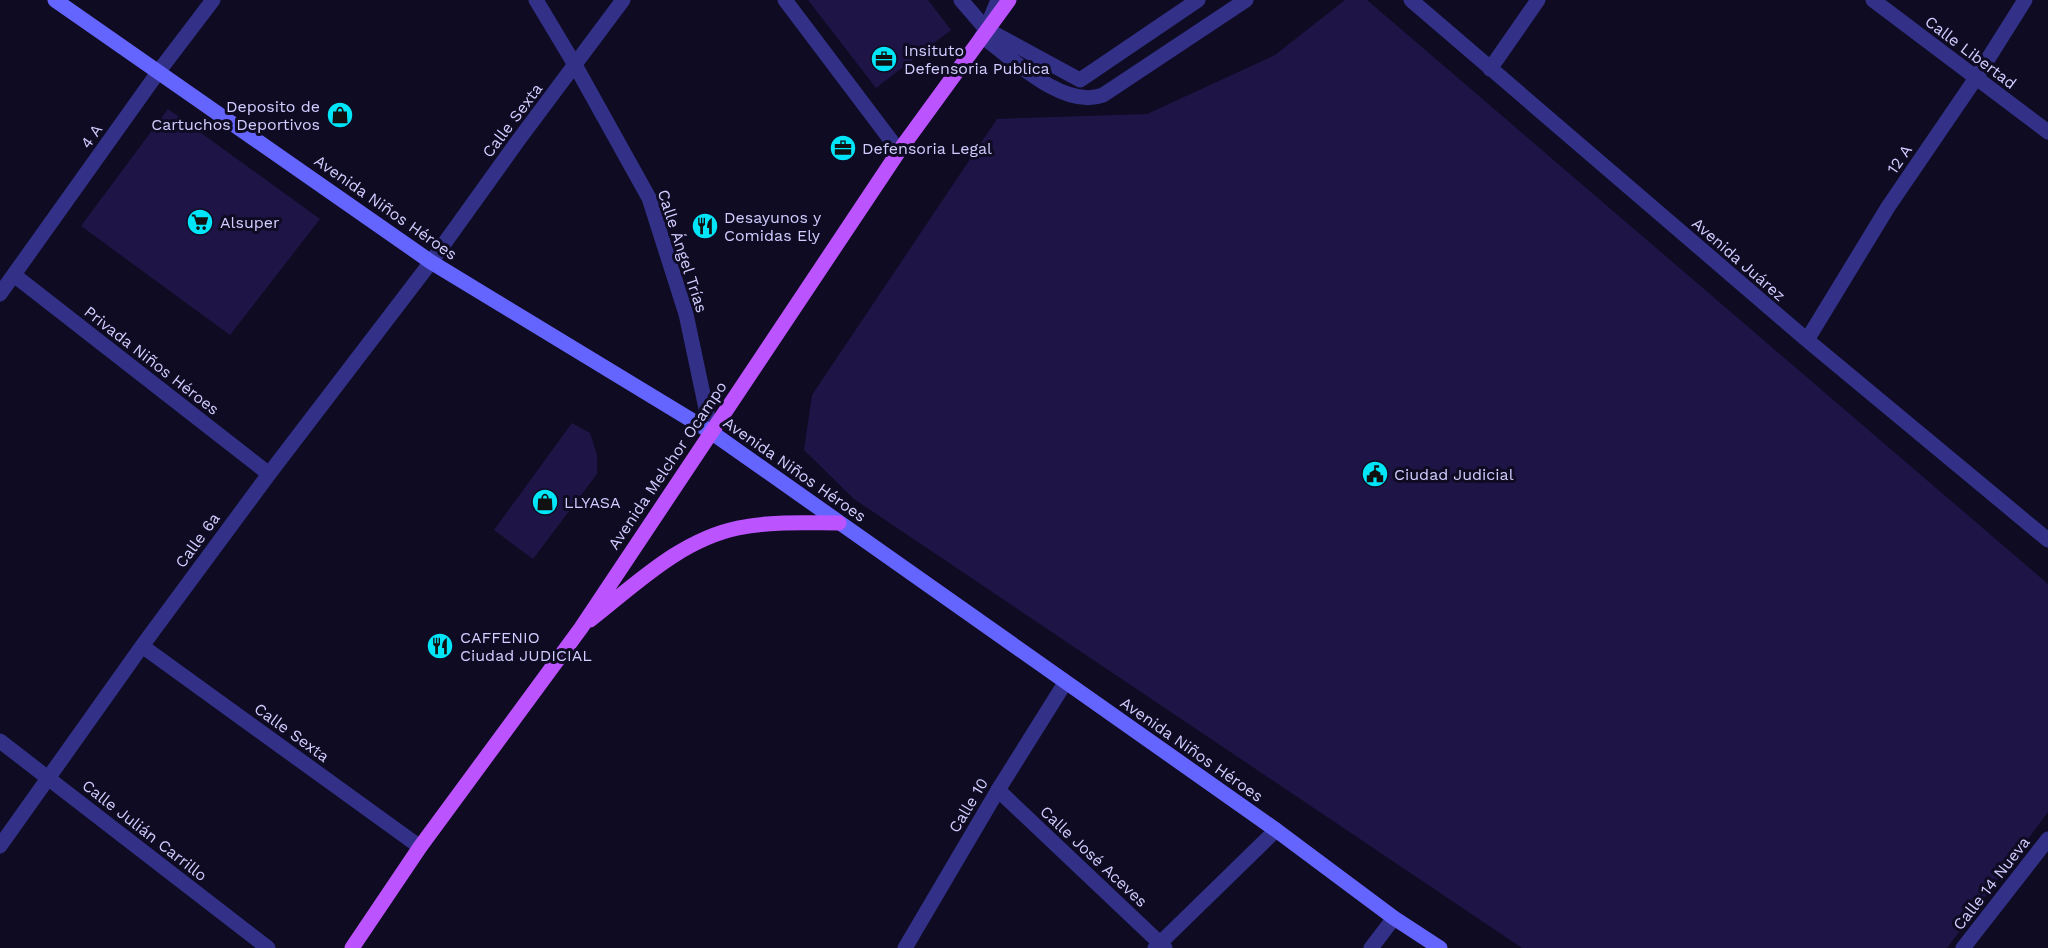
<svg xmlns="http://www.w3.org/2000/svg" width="2048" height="948" font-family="'Work Sans',sans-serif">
<rect width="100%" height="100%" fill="#0f0b23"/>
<path fill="#1e1546" d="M808,0H928L951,30L876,88Z
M1345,0H1367L2048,584V812L1947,948H1522L854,499L804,450L812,395L997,119L1147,114L1275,55Z
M168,109L320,219L230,335L81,226Z
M572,423L590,433L597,455V474L533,559L494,530Z"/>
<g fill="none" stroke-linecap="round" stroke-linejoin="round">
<path stroke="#323187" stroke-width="15" d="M998,0L986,29L1080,80L1198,0
M982,36C1011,58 1064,110 1103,95L1246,0
M998,790L1165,948
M1155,948L1276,830
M1371,948L1394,918"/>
<path stroke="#323187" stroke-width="15" d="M536,0L575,65L649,198L686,314L711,432
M785,0L899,151
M961,0L986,29
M1411,0L1807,340L2048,540
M1873,0L2048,132
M1490,69L1538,0
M14,275L269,474
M0,294L159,71L213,0
M1807,340L1888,207L1976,78L2025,0
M142,646L420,847
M0,741L268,948
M0,846L142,646L269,474L431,262L520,138L623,0
M905,948L998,790L1065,683
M1963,948L2048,839"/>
<path stroke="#6464ff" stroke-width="15" d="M55,0L431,262L711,432L1276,830L1394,918L1440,948"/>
<path stroke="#bb54ff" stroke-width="15" d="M590,620C635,585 680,540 738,528C771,521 806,523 839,523
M352,948L420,847L581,628L899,151L1009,0"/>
</g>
<defs>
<symbol id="office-disc" viewBox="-11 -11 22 22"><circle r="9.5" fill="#00e5f8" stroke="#0f0b23"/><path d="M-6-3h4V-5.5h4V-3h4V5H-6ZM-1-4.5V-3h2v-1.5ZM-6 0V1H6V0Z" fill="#111"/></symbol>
<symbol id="shop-disc" viewBox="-11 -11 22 22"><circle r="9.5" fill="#00e5f8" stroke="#0f0b23"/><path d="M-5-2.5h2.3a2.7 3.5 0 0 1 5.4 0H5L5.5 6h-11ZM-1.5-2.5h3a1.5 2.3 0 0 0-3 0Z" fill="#111"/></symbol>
<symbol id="supermarket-disc" viewBox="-11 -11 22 22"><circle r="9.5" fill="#00e5f8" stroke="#0f0b23"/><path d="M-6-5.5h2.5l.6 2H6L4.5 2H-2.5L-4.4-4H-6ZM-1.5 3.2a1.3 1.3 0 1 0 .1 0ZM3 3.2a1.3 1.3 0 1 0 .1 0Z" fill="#111"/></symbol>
<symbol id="restaurant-disc" viewBox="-11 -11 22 22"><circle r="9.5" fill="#00e5f8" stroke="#0f0b23"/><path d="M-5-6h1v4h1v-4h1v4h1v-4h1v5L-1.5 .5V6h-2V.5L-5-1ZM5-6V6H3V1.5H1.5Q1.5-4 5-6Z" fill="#111"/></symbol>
<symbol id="civic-disc" viewBox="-11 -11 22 22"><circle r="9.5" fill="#00e5f8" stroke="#0f0b23"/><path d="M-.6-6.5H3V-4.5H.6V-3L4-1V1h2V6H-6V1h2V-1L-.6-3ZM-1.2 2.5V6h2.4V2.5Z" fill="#111"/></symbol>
</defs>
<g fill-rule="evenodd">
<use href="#office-disc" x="869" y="44" width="30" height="30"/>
<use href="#shop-disc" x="325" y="100" width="30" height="30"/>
<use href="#office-disc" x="828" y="133" width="30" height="30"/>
<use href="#supermarket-disc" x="185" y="207" width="30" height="30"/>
<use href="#restaurant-disc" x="690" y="211" width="30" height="30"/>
<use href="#civic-disc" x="1360" y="459" width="30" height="30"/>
<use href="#shop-disc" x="530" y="487" width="30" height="30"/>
<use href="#restaurant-disc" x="425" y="631" width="30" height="30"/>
</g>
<g text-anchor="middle" stroke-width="6" stroke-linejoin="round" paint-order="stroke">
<g font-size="16" fill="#d1cdff" stroke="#0f0b23" text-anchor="start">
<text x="904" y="56">Insituto<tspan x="904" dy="18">Defensoria Publica</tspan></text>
<text x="320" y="112" text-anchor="end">Deposito de<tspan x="320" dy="18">Cartuchos Deportivos</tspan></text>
<text x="862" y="154">Defensoria Legal</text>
<text x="724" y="223">Desayunos y<tspan x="724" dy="18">Comidas Ely</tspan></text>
<text x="220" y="228">Alsuper</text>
<text x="1394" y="480">Ciudad Judicial</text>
<text x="564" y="508">LLYASA</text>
<text x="460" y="643">CAFFENIO<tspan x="460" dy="18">Ciudad JUDICIAL</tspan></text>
</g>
<g font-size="16" fill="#d1cdff" stroke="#0f0b23">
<text transform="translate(1971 52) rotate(37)" y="6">Calle Libertad</text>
<text transform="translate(512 120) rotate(-53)" y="6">Calle Sexta</text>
<text transform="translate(91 136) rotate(-55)" y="6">4 A</text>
<text transform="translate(1899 159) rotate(-56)" y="6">12 A</text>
<text transform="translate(386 207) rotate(35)" y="6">Avenida Niños Héroes</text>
<text transform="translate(683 251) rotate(72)" y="6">Calle Ángel Trías</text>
<text transform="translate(1739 259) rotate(41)" y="6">Avenida Juárez</text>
<text transform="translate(152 360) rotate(38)" y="6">Privada Niños Héroes</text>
<text transform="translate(667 465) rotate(-56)" y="6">Avenida Melchor Ocampo</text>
<text transform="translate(795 469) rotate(35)" y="6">Avenida Niños Héroes</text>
<text transform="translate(197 540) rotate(-54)" y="6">Calle 6a</text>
<text transform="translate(292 732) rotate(36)" y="6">Calle Sexta</text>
<text transform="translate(1192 749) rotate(35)" y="6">Avenida Niños Héroes</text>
<text transform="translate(968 805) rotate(-59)" y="6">Calle 10</text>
<text transform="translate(145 830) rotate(38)" y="6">Calle Julián Carrillo</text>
<text transform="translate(1094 856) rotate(43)" y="6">Calle José Aceves</text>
<text transform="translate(1991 883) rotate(-52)" y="6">Calle 14 Nueva</text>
</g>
</g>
</svg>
